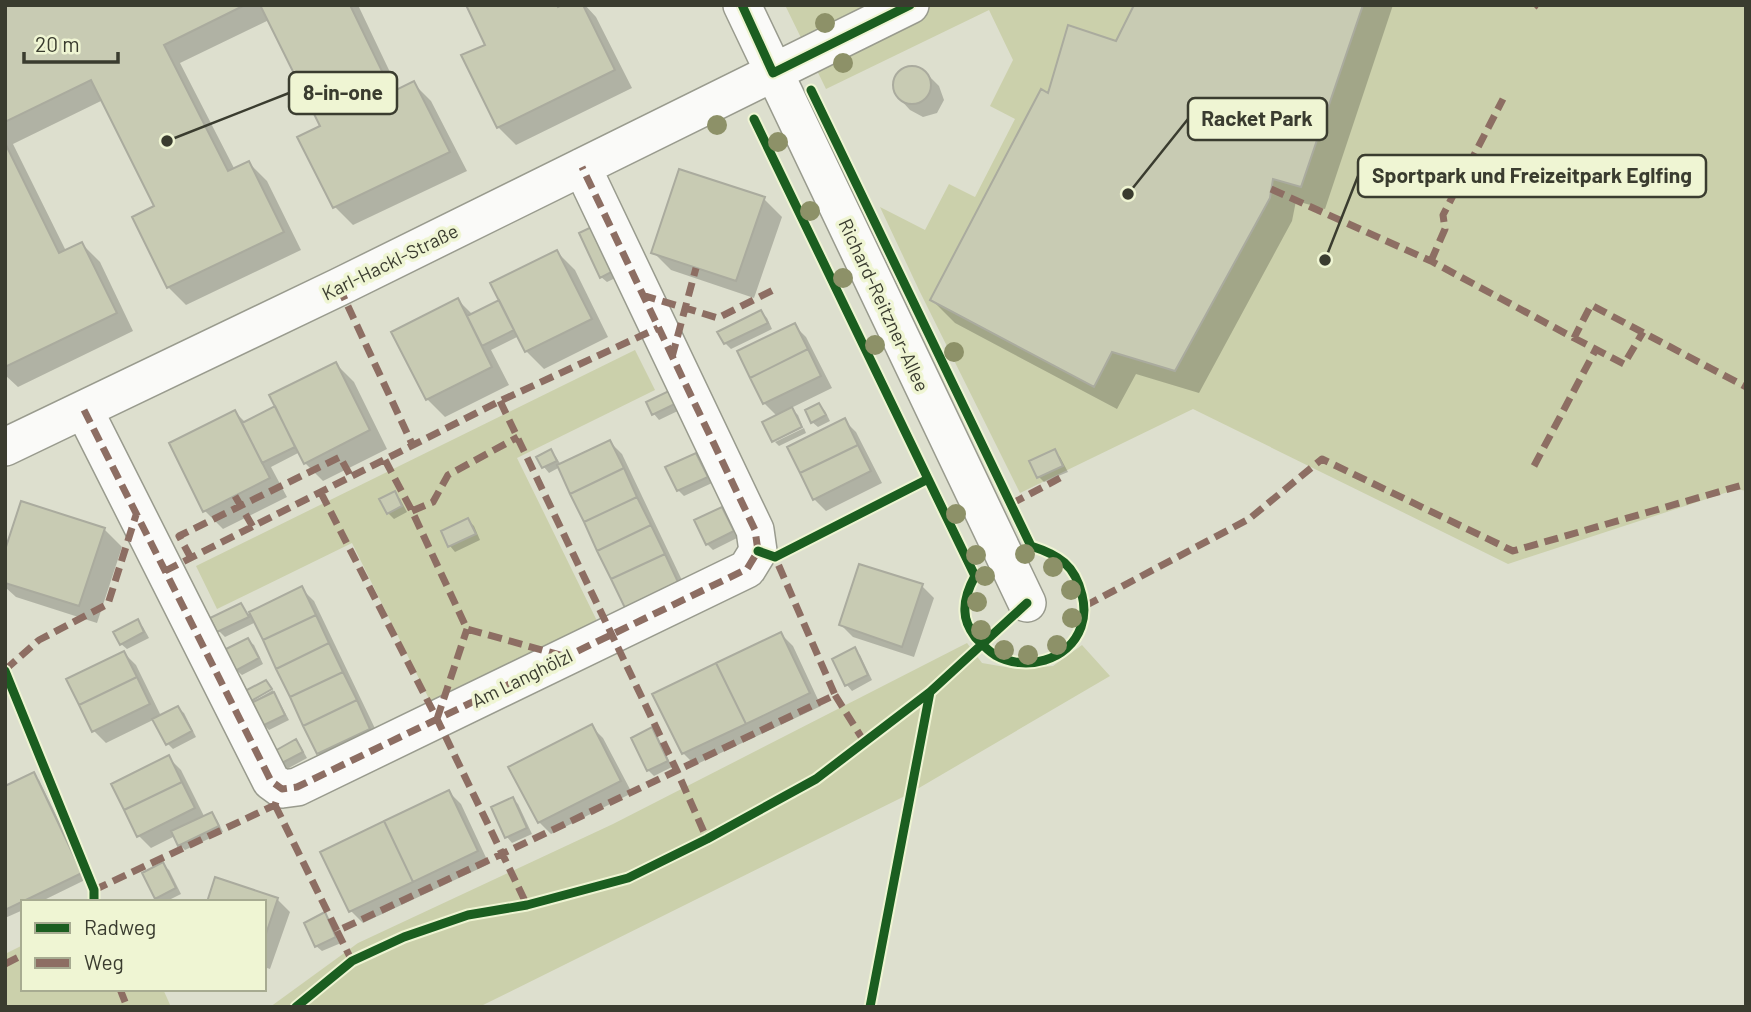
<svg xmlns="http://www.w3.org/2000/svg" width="1751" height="1012" font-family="Barlow,sans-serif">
<rect width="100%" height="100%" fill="#dddfce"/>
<path fill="#cbd0ab" d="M785,5H1746V491L1737,489L1508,564L1193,409L1020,493L919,290L880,207L925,230L949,184L975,197L1015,119L990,106L1013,60L989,10L826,89Z
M635,350L655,390L517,458L599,625L433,707L352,543L217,609L196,566Z
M967,643L982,663L1017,669L1053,666L1082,645L1110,676L907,795L479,1007H270L358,943L613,824Z
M23,945V989H163L171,1007H5V954Z"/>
<path fill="#0003" d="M5,5H358L399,91L413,83L431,101L467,171L353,225L335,207L299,138L322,127L269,20L180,63L235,170L249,163L267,181L301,250L186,305L168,287L134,218L156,207L103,100L13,144L66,251L82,244L100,262L133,331L18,387L5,375Z
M468,5H585L596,17L632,88L516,145L498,127L487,46Z
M1136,5H1393L1325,209L1296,201L1292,221L1199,393L1136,374L1117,409L955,323L932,300L1049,95L1116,43Z
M913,66L926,73L939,86L944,100L937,113L923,117L910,110L898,97L893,83L900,71Z
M764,199L782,217L754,298L671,270L653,252Z
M581,234L628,272L607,282L601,277Z
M557,252L575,270L608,337L544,369L526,351L519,336L491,350L509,385L445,417L427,399L458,300L473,315L501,301Z
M761,312L767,318L772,329L731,349L725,343Z
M794,325L806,337L832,388L791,408L798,415L802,425L773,439L777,416L764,403Z
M336,364L354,382L387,449L323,481L305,463L300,452L271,467L287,497L223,529L205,511L235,412L246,423L277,407Z
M673,391L684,408L659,420L654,414L648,403Z
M819,405L825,411L830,421L818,427L812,422Z
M844,420L856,432L882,483L826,511L814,499Z
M804,428L806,433L779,446L775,442Z
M610,442L622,454L689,595L638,619L560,467L549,473L544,467L539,457L551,451L556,457L561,465Z
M1055,451L1060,457L1068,472L1044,482L1039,477Z
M696,455L701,460L712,483L684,496L678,490Z
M394,493L400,499L407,512L394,519L388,513Z
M722,509L728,514L739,537L713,550L707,544Z
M468,520L474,526L480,540L455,552L450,546Z
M104,529L122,547L97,623L16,597L5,587V555Z
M922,586L934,598L914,657L853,637L841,625Z
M302,589L314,601L381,741L330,765L318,753L256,622L225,637L219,631L213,619L241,605L248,614Z
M138,622L143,627L149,638L127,649L121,644Z
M781,634L793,646L821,706L695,765L683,753Z
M248,640L254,645L263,664L242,675L236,670Z
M854,650L860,655L872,680L852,691L847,685Z
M124,653L136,665L161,716L178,708L184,713L196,737L173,749L168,744L155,719L106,743L94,731Z
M273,690L289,720L269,730L264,725L254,701Z
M591,726L603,738L632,793L551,834L539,822Z
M651,729L657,735L672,767L654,776L648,770Z
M296,741L301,747L307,758L287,769L281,763Z
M169,758L181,770L205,818L212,814L217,820L223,832L185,850L180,845L175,836L151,848L139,836Z
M33,774L39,780L87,879L40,902H23V910L5,918V788Z
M449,792L461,804L489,864L363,923L351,911L322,853Z
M513,799L518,804L532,834L512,843L507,837L493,808Z
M163,865L169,870L181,894L165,902H160L156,898Z
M217,880L278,900L290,912L270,969L264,967V902Z
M324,915L330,920L341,943L322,951L316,946Z"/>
<path fill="#c8cbb3" stroke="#aaab9e" stroke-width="2" d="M5,5H245L164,45L228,171L249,161L284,232L167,288L132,217L154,206L91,80L5,122Z
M260,5H350L392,92L414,81L450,152L333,208L297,137L320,126Z
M466,5H557L558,7L562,5H583L615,70L497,128L461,55L485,45Z
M1134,5H1363L1301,187L1273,179L1270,198L1175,371L1112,352L1094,387L930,300L1041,89L1048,93L1068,25L1116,41Z
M893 85a19 19 0 1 1 38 0a19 19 0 1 1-38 0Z
M5,143L59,253L82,242L117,313L5,367Z
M679,169L765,197L736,281L651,253Z
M602,222L623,266L600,278L579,233Z
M557,250L592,319L525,352L490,283Z
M458,298L492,367L426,400L391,332Z
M499,300L514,330L482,346L467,316Z
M761,310L768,323L724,344L717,332Z
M795,323L808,349L750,378L737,351Z
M808,349L821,376L763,404L750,378Z
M336,362L370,430L304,464L269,395Z
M673,389L679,402L652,415L646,402Z
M819,403L826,415L811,423L805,410Z
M275,406L295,447L262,463L242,423Z
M792,407L802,427L772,442L762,422Z
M235,410L270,478L203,512L169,443Z
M845,418L858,445L800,473L787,447Z
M610,440L624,468L570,494L557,465Z
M858,445L871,471L813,500L800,473Z
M551,449L557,461L542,468L536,457Z
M1055,449L1063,466L1037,478L1029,461Z
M696,453L708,477L677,491L665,467Z
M624,468L637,497L584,522L570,494Z
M395,491L402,506L387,514L379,499Z
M637,497L651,525L597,551L584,522Z
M21,501L105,528L79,606L5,583V550Z
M722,507L734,531L706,545L694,520Z
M468,518L476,534L448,547L441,531Z
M651,525L665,554L611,579L597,551Z
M665,554L678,582L625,608L611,579Z
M859,564L923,584L902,647L839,625Z
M302,586L316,615L263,640L249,612Z
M241,603L249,617L217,632L210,618Z
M316,615L329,643L276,669L263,640Z
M138,619L144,632L120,645L113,632Z
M781,632L810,693L746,724L716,663Z
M248,638L259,658L235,671L224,650Z
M329,643L343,672L290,697L276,669Z
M855,647L868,675L845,686L832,659Z
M124,651L137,677L79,705L66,679Z
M716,663L746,724L682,754L652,694Z
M343,672L357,700L303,726L290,697Z
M137,677L150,704L92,732L79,705Z
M266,680L272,689L251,701L245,691Z
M274,692L285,715L262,726L251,703Z
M357,700L370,729L317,754L303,726Z
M178,706L192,731L166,745L152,719Z
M592,724L621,781L538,823L508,767Z
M652,727L668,761L647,771L631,738Z
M296,739L303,752L280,764L273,752Z
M169,755L182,782L124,810L111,784Z
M34,772L82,873L5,910V786Z
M182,782L195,808L137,837L124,810Z
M449,790L478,851L413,882L384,821Z
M513,797L527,828L505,838L491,807Z
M212,812L219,826L178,846L171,831Z
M384,821L413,882L349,912L320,852Z
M163,862L176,888L155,899L142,873Z
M215,877L278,898L264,940V902H207Z
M325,912L336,937L315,947L304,923Z"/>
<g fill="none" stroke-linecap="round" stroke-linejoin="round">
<defs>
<path id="minor" d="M742,5L1027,603
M84,410L271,781L282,789L297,787L747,569L758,551L755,530L582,167
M5,447L339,287L910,5"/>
</defs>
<use href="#minor" stroke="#999b8e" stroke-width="40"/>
<use href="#minor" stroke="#fafaf8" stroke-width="37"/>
<path stroke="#8d6e63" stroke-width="7" stroke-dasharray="14 7" stroke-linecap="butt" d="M1534,7L1536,5
M1271,189L1431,261L1574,338L1591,305L1746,387
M1431,261L1445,229L1443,215L1503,99
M339,287L413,446
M642,295L718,318L777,288
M1574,338L1624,364L1643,332
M672,357L696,268
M500,401L677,771L707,839
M84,410L271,781L282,789L297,787L747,569L758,551L755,530L582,167
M385,460L412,511L467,629L567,657
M1534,466L1596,349
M321,493L437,719L527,905
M235,496L253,527
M1011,504L1060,478
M412,511L433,502L448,475L518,437
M191,558L179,536L340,457L351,477
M165,571L500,401L658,328
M1085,606L1249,519L1322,459L1513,551L1746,484
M5,670L39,640L108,604L136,515
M835,695L865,743
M437,719L467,629
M275,805L337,931L502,854L835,695L775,557
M94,890L275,805L277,799
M337,931L352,961
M5,964L23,955
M120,989L127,1007"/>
<defs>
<path id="cycleway" d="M742,5L773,73L910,5
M754,119L975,576C969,587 964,599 965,612C965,620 970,630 975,637C981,643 987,650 995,655C1025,672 1069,661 1081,627C1085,616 1085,607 1082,595C1075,565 1059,555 1031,546L811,90
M758,551L775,557L928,479
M5,671L94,890V902
M296,1007L352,961L404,937L468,915L527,905L628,878L707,839L816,779L930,692L1027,603
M870,1007L930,692"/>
</defs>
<use href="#cycleway" stroke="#eff5d3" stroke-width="13"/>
<use href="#cycleway" stroke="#1b5e20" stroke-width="9"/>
</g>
<g fill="#8d9168">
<circle cx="825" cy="23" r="10"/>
<circle cx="843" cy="63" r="10"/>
<circle cx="717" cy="125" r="10"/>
<circle cx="778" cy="142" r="10"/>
<circle cx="810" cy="211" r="10"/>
<circle cx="843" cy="278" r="10"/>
<circle cx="875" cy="345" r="10"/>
<circle cx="954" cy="352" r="10"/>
<circle cx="956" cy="514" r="10"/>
<circle cx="1025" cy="554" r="10"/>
<circle cx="976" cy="555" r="10"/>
<circle cx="1053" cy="567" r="10"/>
<circle cx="985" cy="576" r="10"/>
<circle cx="1071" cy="590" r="10"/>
<circle cx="977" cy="602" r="10"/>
<circle cx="1072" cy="618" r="10"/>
<circle cx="981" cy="630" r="10"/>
<circle cx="1057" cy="645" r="10"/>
<circle cx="1004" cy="650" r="10"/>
<circle cx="1028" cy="655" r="10"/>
</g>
<g text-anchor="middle" stroke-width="7" stroke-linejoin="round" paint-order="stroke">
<g font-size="19" fill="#3a3c2f" stroke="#eff5d3">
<text transform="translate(390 262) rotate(-26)" y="7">Karl-Hackl-Straße</text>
<text transform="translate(884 305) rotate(65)" y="7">Richard-Reitzner-Allee</text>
<text transform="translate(522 678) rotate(-26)" y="7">Am Langhölzl</text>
</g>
</g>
<path fill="none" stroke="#3a3c2f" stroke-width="2.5" d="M167 141L289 93M1128 194L1188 119M1325 260L1358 176"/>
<g fill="#3a3c2f" stroke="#eff5d3" stroke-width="2.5">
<circle cx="167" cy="141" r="7"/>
<circle cx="1128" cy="194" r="7"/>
<circle cx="1325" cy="260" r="7"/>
</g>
<g fill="#eff5d3" stroke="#3a3c2f" stroke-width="2.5">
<rect x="289" y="72" width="108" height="42" rx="7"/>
<rect x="1188" y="98" width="139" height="42" rx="7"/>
<rect x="1358" y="155" width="348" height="42" rx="7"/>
</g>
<g font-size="21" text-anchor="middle" font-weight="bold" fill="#3a3c2f">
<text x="343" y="100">8-in-one</text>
<text x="1257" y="126">Racket Park</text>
<text x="1532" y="183">Sportpark und Freizeitpark Eglfing</text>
</g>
<rect width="1751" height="1012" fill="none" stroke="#3a3c2f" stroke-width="14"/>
<rect x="21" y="900" width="245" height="91" fill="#eff5d3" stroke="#a7ab91" stroke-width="2"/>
<rect x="35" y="923" width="35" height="10" fill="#1b5e20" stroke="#a7ab91" stroke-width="2"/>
<text x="84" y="935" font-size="21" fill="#3a3c2f">Radweg</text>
<rect x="35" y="958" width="35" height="10" fill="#8d6e63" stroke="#a7ab91" stroke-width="2"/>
<text x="84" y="970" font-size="21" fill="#3a3c2f">Weg</text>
<path d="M24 52v10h94v-10" fill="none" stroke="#3a3c2f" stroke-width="3.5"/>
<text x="35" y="52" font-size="21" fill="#3a3c2f" stroke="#eff5d3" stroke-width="5" paint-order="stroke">20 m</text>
</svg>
